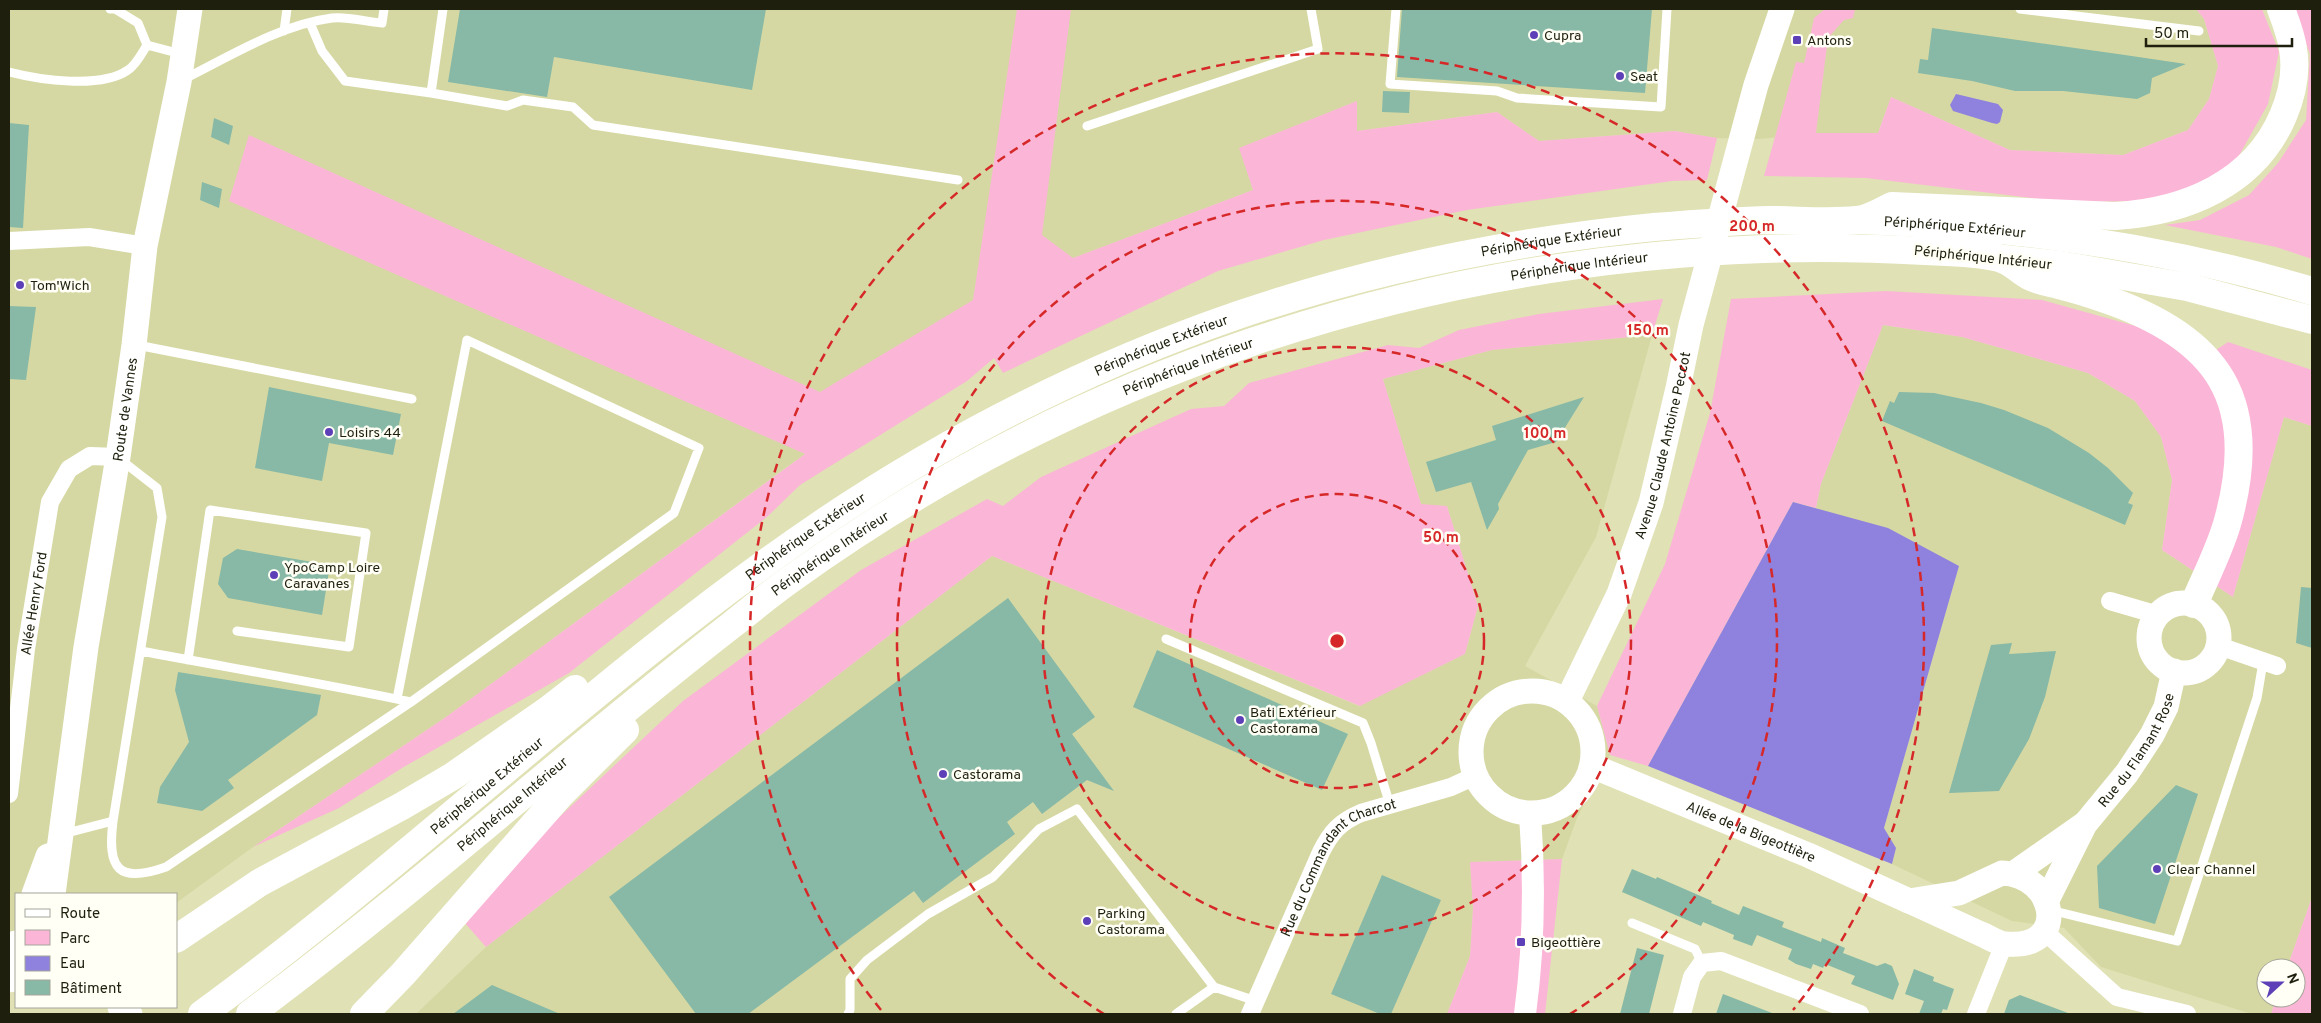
<svg xmlns="http://www.w3.org/2000/svg" width="2321" height="1023" font-family="Overpass,sans-serif">
<rect width="100%" height="100%" fill="#e0e1b4"/>
<path fill="#d6d8a3" d="M9,9H2196L2204,19L2218,66L2209,99L2188,130L2123,155L2010,150L1891,97L1878,133H1821L1758,139L1715,138L1675,131L1539,141L1497,112L1357,131V101L1240,148L1253,190L1073,258L1040,290L788,466L446,717L253,847L176,903V894H16V961L9,962Z
M1883,325L1962,337L2088,373L2135,401L2161,437L2172,480L2162,550L2233,597L2284,417L2312,426V897L2287,968H2266V998H2276L2271,1014H2252L2101,967L2064,928L2012,921L1892,864L1896,848L1884,828L1959,566L1816,508L1821,484Z
M1652,335L1596,537L1525,666L1597,706L1610,755L1577,818L1562,859L1470,862L1473,908L1470,956L1447,1014H416L486,947L992,556L1359,706L1465,654L1478,606L1447,506L1421,505L1383,379L1492,350Z"/>
<path fill="#fbb6d7" d="M1017,9H1071L1042,235L1073,258L1253,190L1239,148L1357,101V131L1497,112L1539,141L1675,131L1717,138L1707,180L1672,181L1467,210L1324,240L1218,271L1003,373L994,358L967,381L800,485L768,516L569,673L402,768L339,808L253,847L446,717L805,454L229,201L249,135L820,392L973,300Z
M1825,9H1855L1853,18L1844,20L1828,38L1816,133H1878L1891,97L2010,150L2123,155L2188,130L2209,99L2218,66L2204,19L2196,9H2262L2279,52L2268,104L2236,161L2189,191L2138,201L2064,202L1866,178L1764,176L1796,62L1804,63L1814,18Z
M2293,9H2312V259L2276,247L2165,225L2200,220L2249,195L2278,163L2306,120L2310,54Z
M1887,291L2042,300L2150,330L2195,364L2228,342L2312,370V426L2284,417L2233,597L2162,550L2172,480L2161,437L2135,401L2088,373L1962,337L1883,325L1821,484L1816,508L1793,502L1648,766L1610,755L1597,706L1665,564L1710,413L1731,299Z
M1663,299L1652,335L1492,350L1383,379L1421,504L1447,506L1478,606L1465,654L1360,706L992,556L486,947L464,922L553,823L683,701L861,570L987,499L1003,506L1041,477L1191,409L1224,406L1249,383L1388,345L1419,348L1459,330L1539,314Z
M1562,859L1545,1014H1447L1470,956L1473,908L1470,862Z
M2312,897V1014H2271L2276,998H2296V968H2287Z"/>
<path fill="#8f81de" d="M1956,94L1998,104L2003,110L2000,122L1997,124L1992,123L1953,111L1950,105Z
M1793,502L1888,528L1959,566L1884,828L1896,848L1892,864L1648,766Z"/>
<path fill="#87b9a6" d="M460,9H766L752,90L554,57L547,97L448,82Z
M1402,9H1652L1645,93L1397,77Z
M1932,28L2118,54L2186,64L2152,78L2150,93L2137,99L2063,91H2015L1972,81L1918,73L1920,59L1928,60Z
M1383,91L1410,92L1409,113L1382,112Z
M214,118L233,126L229,145L211,137Z
M9,123L29,125L23,228L9,227Z
M202,182L222,189L219,208L200,200Z
M9,306L36,307L26,380L9,379Z
M269,387L401,414L393,455L329,443L322,481L255,468Z
M1899,392L1934,393L1981,403L2004,410L2048,428L2089,453L2108,468L2133,493L2128,503L2133,505L2125,525L1882,421L1890,401L1894,403Z
M1584,397L1556,442L1528,450L1498,504L1499,509L1487,530L1471,482L1436,492L1426,462L1496,440L1492,426Z
M237,549L330,565L322,615L228,598L218,584L223,558Z
M2301,587L2312,588V648L2296,643Z
M1008,598L1095,717L1072,734L1114,791L1087,780L1042,814L1033,802L1007,822L1015,834L923,903L914,891L748,1014H696L609,897Z
M2012,643L2009,654L2056,651L2045,697L2029,739L1999,791L1949,793L1991,645Z
M1157,650L1348,734L1322,790L1133,707Z
M178,672L321,695L317,715L228,780L234,788L202,811L157,803L160,787L189,742L175,690Z
M2176,785L2198,794L2155,924L2099,908L2097,866Z
M1632,869L1656,879L1657,877L1712,901L1711,903L1739,915L1743,906L1784,922L1782,927L1821,942L1822,938L1845,948L1843,953L1877,966L1885,963L1892,966L1899,984L1893,1000L1851,984L1855,976L1825,964L1823,968L1813,964L1811,969L1796,964L1788,959L1792,949L1757,935L1752,946L1733,939L1734,935L1703,922L1701,926L1622,892Z
M1382,875L1441,900L1391,1014H1380L1331,994Z
M1637,948L1664,955L1649,1014H1620Z
M1914,969L1934,977L1933,981L1954,989L1947,1010L1943,1009L1941,1014H1919L1924,1001L1905,994Z
M492,985L560,1014H453Z
M1723,994L1772,1013V1014H1716Z
M2020,995L2068,1013V1014H2004L2009,1000Z"/>
<g fill="none" stroke-linecap="round" stroke-linejoin="round">
<path stroke="#fff" stroke-width="9" d="M110,9H115L138,23L147,45
M1396,9L1390,84L1497,91L1517,98L1661,107L1667,9
M2020,9L2199,31
M310,23L322,51L345,81L431,93L443,9
M284,31L287,9
M147,45L181,54
M9,72C40,80 101,89 128,70C136,65 142,53 147,45
M182,80C229,57 279,25 332,18C347,16 366,22 382,23L384,9
M431,93L507,106L523,100L573,107L593,125L958,180
M1087,126L1318,49L1311,9
M137,345L412,399
M1166,639L1363,723L1371,743L1390,805
M141,651C231,668 321,683 411,702L674,513L699,448L467,340L397,699
M188,660L210,510L366,533L349,647L237,631
M113,821C107,869 118,884 166,867L411,702
M63,834L113,821L162,517L157,488L121,460
M2050,910L2177,941L2257,698L2263,662
M1632,923L1695,949L1702,963
M848,1014L850,1010V979L867,960L928,914L993,877L1039,829L1077,809L1214,987L1256,1001
M1176,1014L1214,987"/>
<g stroke="#fff" stroke-width="18">
<path d="M9,241L89,237L145,246"/>
<path d="M2110,601L2158,615"/>
<path d="M2219,646L2277,666"/>
<path id="s1" d="M9,794L26,649L50,502L69,469L90,456L118,457"/>
<path d="M2045,932L2117,997L2187,1014"/>
<path id="s2" d="M1250,1014L1321,852C1331,832 1340,822 1361,813L1451,787L1475,776"/>
<path d="M1682,1014L1692,977L1702,963L1721,961L1860,1014"/>
<path d="M1976,1014L2004,944"/>
</g>
<path stroke="#fff" stroke-width="22" d="M1525,1014C1534,947 1535,881 1530,814"/>
<g stroke="#fff" stroke-width="25">
<circle cx="2184" cy="638" r="35"/>
<circle cx="1532" cy="752" r="61"/>
<path id="s3" d="M1567,701L1619,594L1651,503L1678,388L1691,325L1756,85L1782,9"/>
<path id="s4" d="M1592,766L1808,855L1909,901"/>
<path d="M2002,873C2057,875 2070,950 2006,944C1998,944 1989,937 1981,934C1957,923 1933,912 1909,901L1959,893Z"/>
<path d="M2013,874L2083,825"/>
<path d="M34,894L48,856"/>
<path id="s5" d="M53,894L86,647L118,457L134,345L145,246L179,82L190,9"/>
<path id="s6" d="M2046,902L2085,824L2127,773L2152,735L2166,707L2174,671"/>
<path d="M9,959L16,943"/>
<path d="M9,980L16,979"/>
<path d="M120,1007L130,1014"/>
</g>
<g stroke="#fff" stroke-width="28">
<path d="M176,939L259,883L402,806L453,776L548,710L575,689"/>
<path id="s7" d="M202,1014C416,858 605,670 824,522C952,436 1093,365 1238,315C1373,269 1513,241 1654,227C1692,224 1731,221 1770,220C1798,220 1828,223 1857,220C1869,219 1881,211 1892,206L2115,216C2185,212 2254,184 2283,116C2292,95 2297,72 2293,49C2291,35 2286,22 2281,9"/>
<path id="s8" d="M250,1014C416,891 569,751 733,624C752,609 771,593 791,579C1075,374 1415,261 1764,249C1818,247 1871,248 1925,251C1949,252 1976,252 1999,258C2012,261 2019,271 2031,277C2041,282 2055,283 2066,287C2078,290 2090,294 2102,298C2219,337 2262,401 2227,524C2219,551 2205,578 2194,604"/>
<path d="M364,1014L403,974L560,795L625,730"/>
</g>
<g stroke="#fff" stroke-width="28">
<path id="s9" d="M1861,220C2013,226 2166,247 2312,291"/>
<path d="M2005,259L2060,265L2187,287L2312,320"/>
</g>
</g>
<g fill="none" stroke="#d62828" stroke-width="2.5" stroke-dasharray="9 6">
<circle cx="1337" cy="641" r="147"/>
<circle cx="1337" cy="641" r="294"/>
<path d="M1104 1014A440 440 0 1 1 1570 1014"/>
<path d="M881 1010A587 587 0 1 1 1793 1010"/>
</g>
<g fill="#5d40b8" stroke="#fffff6" stroke-width="2">
<circle cx="1534" cy="35" r="5"/>
<rect x="1792" y="35" width="10" height="10" rx="2.5"/>
<circle cx="1620" cy="76" r="5"/>
<circle cx="20" cy="285" r="5"/>
<circle cx="329" cy="432" r="5"/>
<circle cx="274" cy="575" r="5"/>
<circle cx="1240" cy="720" r="5"/>
<circle cx="943" cy="774" r="5"/>
<circle cx="2157" cy="869" r="5"/>
<circle cx="1087" cy="921" r="5"/>
<rect x="1516" y="937" width="10" height="10" rx="2.5"/>
</g>
<g text-anchor="middle" stroke-width="5" stroke-linejoin="round" paint-order="stroke">
<g font-size="14" fill="#1e1f0d" stroke="#fffff6" text-anchor="start">
<text x="1544" y="40">Cupra</text>
<text x="1807" y="45">Antons</text>
<text x="1630" y="81">Seat</text>
<text x="30" y="290">Tom'Wich</text>
<text x="339" y="437">Loisirs 44</text>
<text x="284" y="572">YpoCamp Loire<tspan x="284" dy="16">Caravanes</tspan></text>
<text x="1250" y="717">Bati Extérieur<tspan x="1250" dy="16">Castorama</tspan></text>
<text x="953" y="779">Castorama</text>
<text x="2167" y="874">Clear Channel</text>
<text x="1097" y="918">Parking<tspan x="1097" dy="16">Castorama</tspan></text>
<text x="1531" y="947">Bigeottière</text>
</g>
<g font-size="14" fill="#1e1f0d" stroke="#fffff6">
<text dy="5" stroke="none"><textPath href="#s9" startOffset="94">Périphérique Extérieur</textPath></text>
<text dy="5" stroke="none"><textPath href="#s7" startOffset="1580">Périphérique Extérieur</textPath></text>
<text transform="translate(1983 257) rotate(6)" y="5">Périphérique Intérieur</text>
<text dy="5" stroke="none"><textPath href="#s8" startOffset="1551">Périphérique Intérieur</textPath></text>
<text dy="5" stroke="none"><textPath href="#s7" startOffset="1175">Périphérique Extérieur</textPath></text>
<text dy="5" stroke="none"><textPath href="#s8" startOffset="1146">Périphérique Intérieur</textPath></text>
<text dy="5" stroke="none"><textPath href="#s5" startOffset="490">Route de Vannes</textPath></text>
<text dy="5" stroke="none"><textPath href="#s3" startOffset="274">Avenue Claude Antoine Peccot</textPath></text>
<text dy="5" stroke="none"><textPath href="#s7" startOffset="770">Périphérique Extérieur</textPath></text>
<text dy="5" stroke="none"><textPath href="#s8" startOffset="741">Périphérique Intérieur</textPath></text>
<text dy="5" stroke="none"><textPath href="#s1" startOffset="192">Allée Henry Ford</textPath></text>
<text dy="5" stroke="none"><textPath href="#s6" startOffset="178">Rue du Flamant Rose</textPath></text>
<text dy="5" stroke="none"><textPath href="#s7" startOffset="365">Périphérique Extérieur</textPath></text>
<text dy="5" stroke="none"><textPath href="#s8" startOffset="336">Périphérique Intérieur</textPath></text>
<text dy="5" stroke="none"><textPath href="#s4" startOffset="172">Allée de la Bigeottière</textPath></text>
<text dy="5" stroke="none"><textPath href="#s2" startOffset="178">Rue du Commandant Charcot</textPath></text>
</g>
</g>
<circle cx="1337" cy="641" r="8" fill="#d62828" stroke="#fffff6" stroke-width="2.5"/>
<g font-size="15" text-anchor="middle" font-weight="bold" fill="#d62828" stroke="#fffff6" stroke-width="5" stroke-linejoin="round" paint-order="stroke">
<text x="1752" y="231">200 m</text>
<text x="1648" y="335">150 m</text>
<text x="1545" y="438">100 m</text>
<text x="1441" y="542">50 m</text>
</g>
<rect width="2321" height="1023" fill="none" stroke="#1e1f0d" stroke-width="20"/>
<rect x="15" y="893" width="162" height="115" fill="#fffff6" stroke="#a5a599"/>
<rect x="25" y="909" width="25" height="8" fill="#ffffff" stroke="#a5a599"/>
<text x="60" y="918" font-size="15" fill="#1e1f0d">Route</text>
<rect x="25" y="930" width="25" height="15" fill="#fbb6d7" stroke="#a5a599"/>
<text x="60" y="943" font-size="15" fill="#1e1f0d">Parc</text>
<rect x="25" y="956" width="25" height="15" fill="#8f81de" stroke="#a5a599"/>
<text x="60" y="968" font-size="15" fill="#1e1f0d">Eau</text>
<rect x="25" y="980" width="25" height="15" fill="#87b9a6" stroke="#a5a599"/>
<text x="60" y="993" font-size="15" fill="#1e1f0d">Bâtiment</text>
<g transform="translate(2281 983) rotate(69)"><circle r="24" fill="#fffff6" stroke="#a5a599"/>
<path d="M0-4L9 19L0 12L-9 19Z" fill="#5d40b8"/>
<text y="-8" font-size="14" font-weight="bold" text-anchor="middle" fill="#1e1f0d">N</text>
</g>
<path d="M2146 38v8h146v-8" fill="none" stroke="#1e1f0d" stroke-width="2.5"/>
<text x="2154" y="38" font-size="15" fill="#1e1f0d" stroke="#fffff6" stroke-width="4" paint-order="stroke">50 m</text>
</svg>
